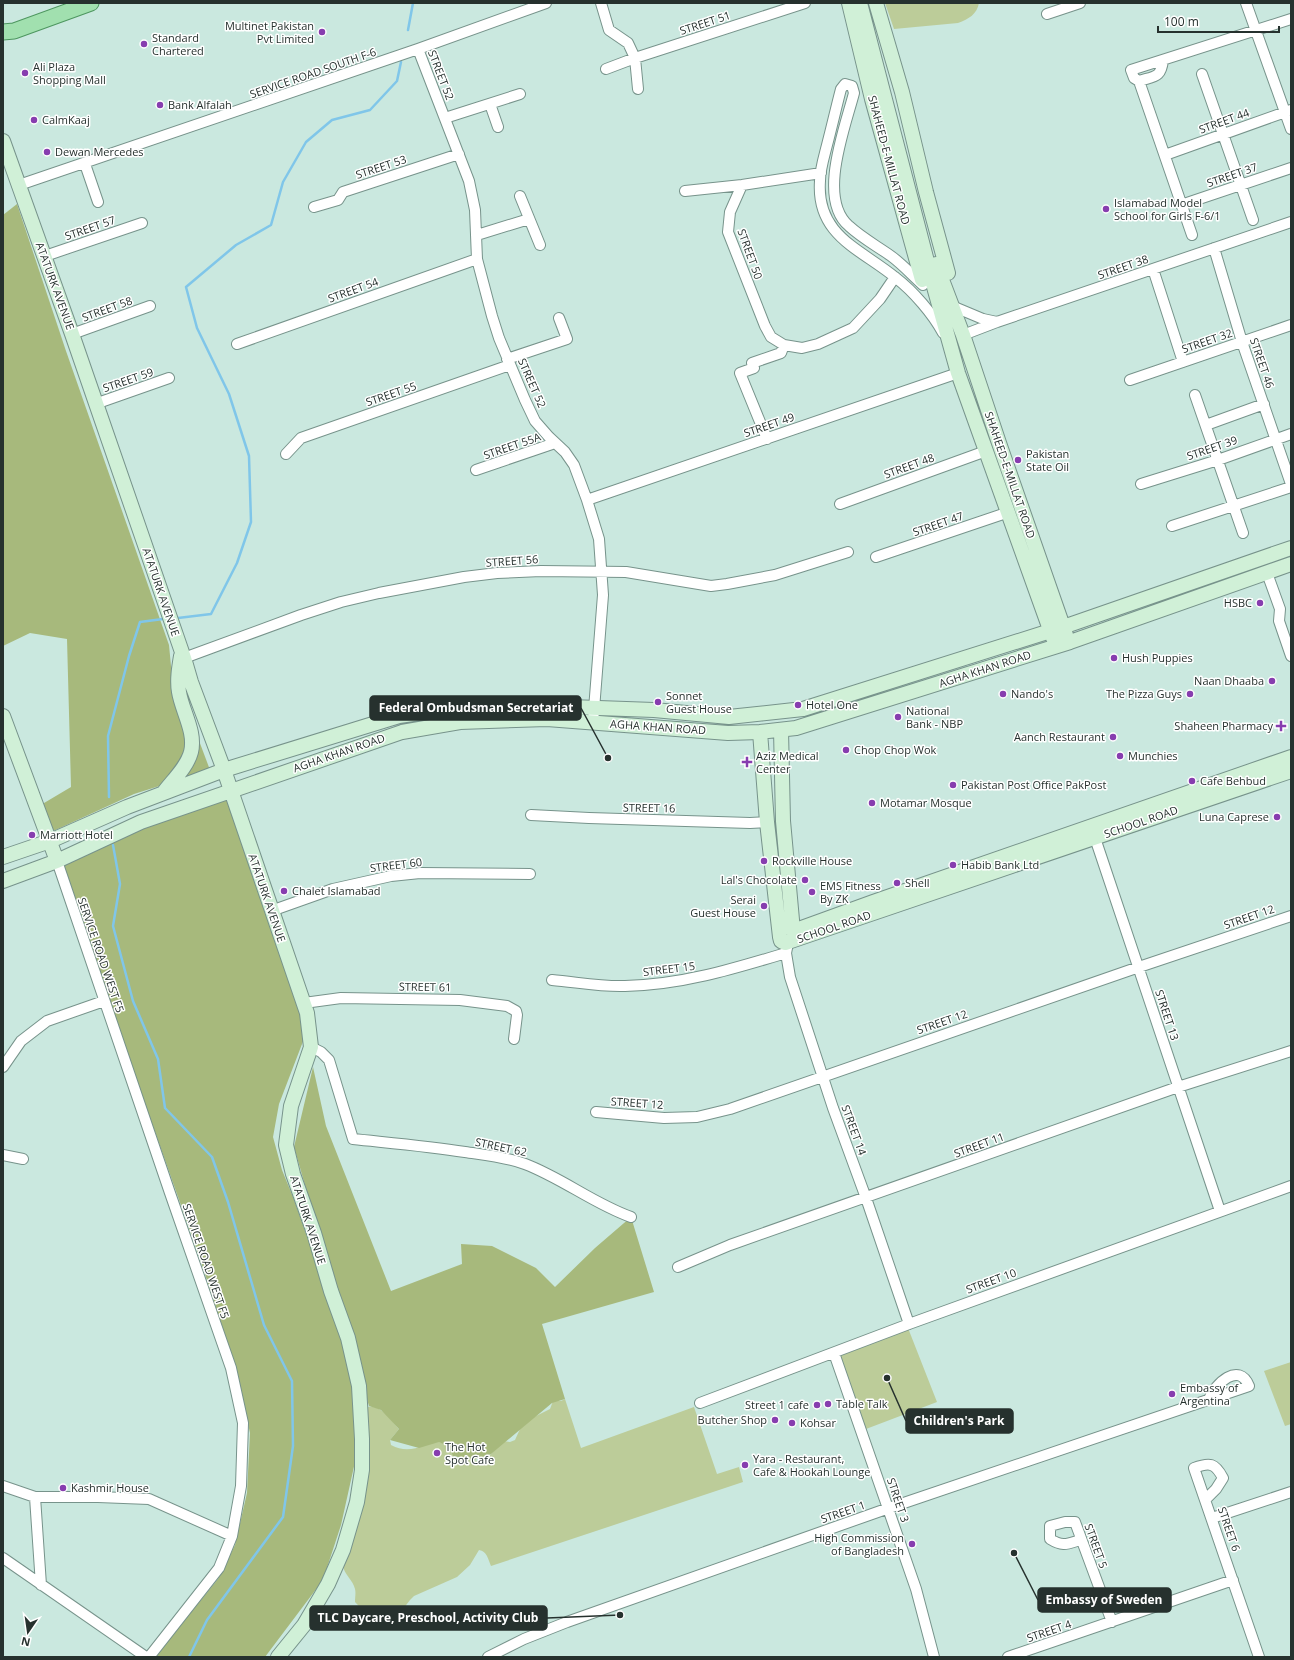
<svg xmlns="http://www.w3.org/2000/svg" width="1294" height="1660" font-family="'Open Sans',sans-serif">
<rect width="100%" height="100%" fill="#cae8df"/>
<path fill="#bccc99" d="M885,3H979C977,14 969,19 958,23L894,29Z
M908,1328L937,1402L866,1429L838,1354Z
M1291,1362V1424L1285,1426L1264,1371Z
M565,1399L581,1448L694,1407L717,1474L739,1467L743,1482L491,1566C488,1559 487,1551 479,1550L470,1565L457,1577L414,1596L410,1600L400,1613L390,1615L384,1614L365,1624L361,1623C362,1609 367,1614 355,1602C355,1597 356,1593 355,1589C353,1580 344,1574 343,1566L367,1407C381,1404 391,1420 399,1429L390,1440L391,1445C414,1458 430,1437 444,1443C451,1446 450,1455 457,1460L466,1458L478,1461H482L488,1457L503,1441L510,1442L515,1440L520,1429L534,1417L550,1409L553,1401H561Z"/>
<path fill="#a7b97c" d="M17,204L66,351L169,645L171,666L210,770L134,794L49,833L39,806L71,787L67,639L30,633L3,646V215Z
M229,797L307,1031L279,1104L273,1137L282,1170L293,1197L344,1341L354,1381L355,1462L341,1525L323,1580L265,1657H155L218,1579L235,1545L247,1493L250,1433L236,1368L200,1259L61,866L160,820Z
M313,1067L326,1126L391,1291L462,1264L461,1244L492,1246L536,1268L555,1287L595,1248L631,1217L654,1292L542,1324L565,1399L552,1403L491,1454L474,1460L453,1456L448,1446L439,1442L419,1448L390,1440L399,1429L381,1410L369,1406L294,1147Z"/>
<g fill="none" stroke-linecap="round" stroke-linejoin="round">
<path stroke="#80c6e9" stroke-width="2.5" d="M408,30L413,3
M178,618L211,614L237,563L251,522L249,456L229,394L197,328L186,287L236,245L271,225L283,182L306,142L332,120L370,110L397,81L401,62
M109,797L108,736L129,656L140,622L163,619
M113,845L120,884L113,926L133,1001L158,1059L165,1108L212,1157L228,1202L264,1325L292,1381L293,1446L283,1517L207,1620L189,1657"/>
<defs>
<path id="street" d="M601,3L609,30L628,43L635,58L638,89
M1246,3L1291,129
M1047,14L1080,3
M418,49L469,181L475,210L477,259L492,316L499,338L525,400L535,421L549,437L565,452L574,465L587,500L599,539L603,595L593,722
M1163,60C1161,78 1155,76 1139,81L1134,78L1131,70L1291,19
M606,69L635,58L805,3
M1202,74L1253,220
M1139,81L1192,235
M490,104L498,127
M445,118L520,94
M1165,155L1291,110
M85,164L98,202
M19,185L418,49L546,3
M742,185L730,212L728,232L765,326L771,337L784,345L781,353L752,363L754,368L740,373L767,439
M685,191L742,185L821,173
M520,196L540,245
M1181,205L1291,168
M314,207L338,200L343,192L459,154
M477,235L529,219
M1214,248L1242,342L1291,484
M45,256L142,223
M1153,269L1183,362
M923,285C912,275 902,264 891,256C877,246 862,238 849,226C817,199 845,128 854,93L852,86L845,84L841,89C836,108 832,126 827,145C824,157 820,169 820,181C816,236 861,249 896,278C913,291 933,314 943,333
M952,306L983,319L997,322
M72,334L150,306
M963,335L997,322L1291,222
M237,344L477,259
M784,345L802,348L818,344L853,328L880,299L895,277
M507,359L567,339L559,318
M1130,380L1291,325
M1195,395L1243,533
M95,404L169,378
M1206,425L1264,404
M286,454L301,438L510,365
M476,470L555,443
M1141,484L1218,460L1291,434
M587,500L958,373
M840,504L986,451
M1172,526L1291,487
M876,557L1009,512
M1267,573L1280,609L1279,621L1291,656
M184,658L301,615L341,602L379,593L464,577L497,573L541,571L626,572L711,586L727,584L775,575L848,552
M531,815L589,818L750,823L767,822
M1093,832L1220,1211
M57,861L170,1193L231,1368L243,1423L241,1486L232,1536L219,1568L149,1657
M271,911L333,889L391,876L420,873L530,874
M788,943L786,953L790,977L833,1108L866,1198L909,1324
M552,980C576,982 601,987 625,986C681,985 733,969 786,953
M304,1003L341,998L460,1000L507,1006L516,1011L517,1015L514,1039
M311,1047L321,1052L329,1060L353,1139C391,1143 428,1146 465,1152C485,1155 506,1157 525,1164C562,1178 594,1204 631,1217
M3,1067L21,1041L47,1021L104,1001
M596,1112L664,1118L697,1117L730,1109L1139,967L1291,916
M3,1155L23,1159
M678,1267L730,1245L1178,1087L1291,1051
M834,1353L916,1589L934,1657
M700,1403L909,1324L1291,1186
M3,1486L35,1497H98L149,1499L232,1536
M35,1497L41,1585
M1207,1498L1216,1489L1223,1478C1215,1463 1210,1462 1194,1468L1259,1657
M1212,1518L1291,1492
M1080,1540C1067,1544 1063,1547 1050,1539V1526L1065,1522H1075L1112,1622
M3,1558L146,1657
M488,1657L524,1639L567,1622L889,1508L1249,1386C1239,1361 1215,1384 1209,1399
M1008,1657L1233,1580"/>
<path id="secondary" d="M849,3L872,99L922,280
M860,3L929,269L958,373L1053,638
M876,3L902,92L926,192L948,273
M3,141L72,334L184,658L191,682L224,770L307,1013L311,1047L291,1106L286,1145L293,1174L314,1233L331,1291L348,1338L359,1386L362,1439V1470L357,1502L343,1550L328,1584L304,1625L278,1657
M936,264L963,335L999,443L1066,635
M3,716L57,861
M781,730L783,821L793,931L873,902L1291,757
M760,732L767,822L780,937L781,941L785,943L1291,771
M164,792C173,780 187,767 191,752C196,732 182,711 179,692C177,680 179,668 181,656
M3,857L50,841L127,807L224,770L399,716L461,707L515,705L654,710L729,717L803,709L1063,627L1291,548
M3,881L57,861L141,822L402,732L460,722L547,719L728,733L760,732L796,728L1070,642L1291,564"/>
<path id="primary" d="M3,32L14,31L91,3"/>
</defs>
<use href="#street" stroke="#77938b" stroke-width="12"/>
<use href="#secondary" stroke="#77938b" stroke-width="16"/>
<use href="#primary" stroke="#4d965f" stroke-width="17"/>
<use href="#street" stroke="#fff" stroke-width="10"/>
<use href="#secondary" stroke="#d0f0d7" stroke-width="14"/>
<use href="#primary" stroke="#a1e0af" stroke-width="15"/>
</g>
<g fill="#873daf" stroke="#fff" stroke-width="1.5">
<circle cx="322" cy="32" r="4"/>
<circle cx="144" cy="44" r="4"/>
<circle cx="25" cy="73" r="4"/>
<circle cx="160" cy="105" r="4"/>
<circle cx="34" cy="120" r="4"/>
<circle cx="47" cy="152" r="4"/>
<circle cx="1106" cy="209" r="4"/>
<circle cx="1018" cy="460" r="4"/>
<circle cx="1260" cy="603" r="4"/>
<circle cx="1114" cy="658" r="4"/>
<circle cx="1272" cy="681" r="4"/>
<circle cx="1003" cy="694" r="4"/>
<circle cx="1190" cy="694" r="4"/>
<circle cx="658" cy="702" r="4"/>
<circle cx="798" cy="705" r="4"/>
<circle cx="898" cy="717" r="4"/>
<path d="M1279 720h4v4h4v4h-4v4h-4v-4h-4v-4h4z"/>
<circle cx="1113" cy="737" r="4"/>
<circle cx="846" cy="750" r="4"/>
<circle cx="1120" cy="756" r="4"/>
<path d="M745 756h4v4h4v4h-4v4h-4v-4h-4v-4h4z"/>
<circle cx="1192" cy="781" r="4"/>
<circle cx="953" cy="785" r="4"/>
<circle cx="872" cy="803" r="4"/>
<circle cx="1277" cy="817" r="4"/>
<circle cx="32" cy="835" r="4"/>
<circle cx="764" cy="861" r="4"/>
<circle cx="953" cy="865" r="4"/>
<circle cx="805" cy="880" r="4"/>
<circle cx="897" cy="883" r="4"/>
<circle cx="284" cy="891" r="4"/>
<circle cx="812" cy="892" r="4"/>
<circle cx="764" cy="906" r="4"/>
<circle cx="1172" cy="1394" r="4"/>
<circle cx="828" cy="1404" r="4"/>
<circle cx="817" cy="1405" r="4"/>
<circle cx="775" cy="1420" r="4"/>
<circle cx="792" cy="1423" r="4"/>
<circle cx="437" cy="1453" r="4"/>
<circle cx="745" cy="1465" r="4"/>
<circle cx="63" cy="1488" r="4"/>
<circle cx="912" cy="1544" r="4"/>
</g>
<g text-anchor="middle" stroke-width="3" stroke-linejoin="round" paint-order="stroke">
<g font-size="11" fill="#26312e" stroke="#fff">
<text transform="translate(705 23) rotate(-18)" y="4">STREET 51</text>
<text transform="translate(313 73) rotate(-19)" y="4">SERVICE ROAD SOUTH F-6</text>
<text transform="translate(441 75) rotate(69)" y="4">STREET 52</text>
<text transform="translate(1224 121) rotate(-20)" y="4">STREET 44</text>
<text transform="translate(889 160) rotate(75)" y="4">SHAHEED-E-MILLAT ROAD</text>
<text transform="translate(381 167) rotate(-18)" y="4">STREET 53</text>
<text transform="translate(1232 175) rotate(-19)" y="4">STREET 37</text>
<text transform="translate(90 228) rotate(-19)" y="4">STREET 57</text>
<text transform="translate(750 254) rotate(70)" y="4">STREET 50</text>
<text transform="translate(1123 267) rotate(-19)" y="4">STREET 38</text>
<text transform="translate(55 286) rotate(70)" y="4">ATATURK AVENUE</text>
<text transform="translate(353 290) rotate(-20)" y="4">STREET 54</text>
<text transform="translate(107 309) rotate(-20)" y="4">STREET 58</text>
<text transform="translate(1207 341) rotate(-19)" y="4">STREET 32</text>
<text transform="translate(1262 363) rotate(71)" y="4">STREET 46</text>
<text transform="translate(128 380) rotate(-19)" y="4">STREET 59</text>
<text transform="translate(532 383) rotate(66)" y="4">STREET 52</text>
<text transform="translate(391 394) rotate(-19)" y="4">STREET 55</text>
<text transform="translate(769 425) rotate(-19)" y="4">STREET 49</text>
<text transform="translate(512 446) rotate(-19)" y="4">STREET 55A</text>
<text transform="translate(1212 448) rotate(-19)" y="4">STREET 39</text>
<text transform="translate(909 466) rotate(-20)" y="4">STREET 48</text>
<text transform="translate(1010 475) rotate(71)" y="4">SHAHEED-E-MILLAT ROAD</text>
<text transform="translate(938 524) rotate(-19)" y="4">STREET 47</text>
<text transform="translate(512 561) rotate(-4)" y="4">STREET 56</text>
<text transform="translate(161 592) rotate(71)" y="4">ATATURK AVENUE</text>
<text transform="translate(985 669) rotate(-18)" y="4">AGHA KHAN ROAD</text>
<text transform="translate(658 727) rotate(4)" y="4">AGHA KHAN ROAD</text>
<text transform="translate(339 753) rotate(-19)" y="4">AGHA KHAN ROAD</text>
<text transform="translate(649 808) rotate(1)" y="4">STREET 16</text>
<text transform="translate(1141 822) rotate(-19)" y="4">SCHOOL ROAD</text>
<text transform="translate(396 865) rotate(-7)" y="4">STREET 60</text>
<text transform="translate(267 898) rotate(71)" y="4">ATATURK AVENUE</text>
<text transform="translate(1249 917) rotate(-19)" y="4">STREET 12</text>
<text transform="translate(834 927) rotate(-19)" y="4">SCHOOL ROAD</text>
<text transform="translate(101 955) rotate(71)" y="4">SERVICE ROAD WEST F5</text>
<text transform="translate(669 969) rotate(-7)" y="4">STREET 15</text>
<text transform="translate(425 987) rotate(1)" y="4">STREET 61</text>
<text transform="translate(1167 1015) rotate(72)" y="4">STREET 13</text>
<text transform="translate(942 1022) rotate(-19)" y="4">STREET 12</text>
<text transform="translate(637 1103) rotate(4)" y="4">STREET 12</text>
<text transform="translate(854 1130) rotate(70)" y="4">STREET 14</text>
<text transform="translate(979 1145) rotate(-20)" y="4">STREET 11</text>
<text transform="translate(501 1147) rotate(12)" y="4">STREET 62</text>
<text transform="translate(308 1220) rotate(72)" y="4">ATATURK AVENUE</text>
<text transform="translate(206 1261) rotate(71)" y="4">SERVICE ROAD WEST F5</text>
<text transform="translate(991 1281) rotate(-20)" y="4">STREET 10</text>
<text transform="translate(898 1500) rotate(71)" y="4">STREET 3</text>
<text transform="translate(843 1512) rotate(-19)" y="4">STREET 1</text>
<text transform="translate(1229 1529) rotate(71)" y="4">STREET 6</text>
<text transform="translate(1096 1546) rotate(70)" y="4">STREET 5</text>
<text transform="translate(1049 1631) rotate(-19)" y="4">STREET 4</text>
</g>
<g font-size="11" fill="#26312e" stroke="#fff" text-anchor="start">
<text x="314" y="30" text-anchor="end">Multinet Pakistan<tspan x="314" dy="13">Pvt Limited</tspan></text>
<text x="152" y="42">Standard<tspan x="152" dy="13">Chartered</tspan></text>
<text x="33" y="71">Ali Plaza<tspan x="33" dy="13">Shopping Mall</tspan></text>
<text x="168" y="109">Bank Alfalah</text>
<text x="42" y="124">CalmKaaj</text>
<text x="55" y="156">Dewan Mercedes</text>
<text x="1114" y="207">Islamabad Model<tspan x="1114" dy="13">School for Girls F-6/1</tspan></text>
<text x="1026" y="458">Pakistan<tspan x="1026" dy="13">State Oil</tspan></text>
<text x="1252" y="607" text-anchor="end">HSBC</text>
<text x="1122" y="662">Hush Puppies</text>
<text x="1264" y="685" text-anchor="end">Naan Dhaaba</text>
<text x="1011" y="698">Nando's</text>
<text x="1182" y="698" text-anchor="end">The Pizza Guys</text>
<text x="666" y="700">Sonnet<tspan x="666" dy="13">Guest House</tspan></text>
<text x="806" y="709">Hotel One</text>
<text x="906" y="715">National<tspan x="906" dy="13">Bank - NBP</tspan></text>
<text x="1273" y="730" text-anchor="end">Shaheen Pharmacy</text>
<text x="1105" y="741" text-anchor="end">Aanch Restaurant</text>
<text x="854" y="754">Chop Chop Wok</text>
<text x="756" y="760">Aziz Medical<tspan x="756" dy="13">Center</tspan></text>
<text x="1128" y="760">Munchies</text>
<text x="1200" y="785">Cafe Behbud</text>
<text x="961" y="789">Pakistan Post Office PakPost</text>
<text x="880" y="807">Motamar Mosque</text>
<text x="1269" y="821" text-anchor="end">Luna Caprese</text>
<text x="40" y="839">Marriott Hotel</text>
<text x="772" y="865">Rockville House</text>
<text x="961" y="869">Habib Bank Ltd</text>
<text x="797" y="884" text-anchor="end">Lal's Chocolate</text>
<text x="905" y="887">Shell</text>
<text x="820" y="890">EMS Fitness<tspan x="820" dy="13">By ZK</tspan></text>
<text x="292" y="895">Chalet Islamabad</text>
<text x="756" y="904" text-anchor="end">Serai<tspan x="756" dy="13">Guest House</tspan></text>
<text x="1180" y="1392">Embassy of<tspan x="1180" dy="13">Argentina</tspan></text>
<text x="836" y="1408">Table Talk</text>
<text x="809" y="1409" text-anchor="end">Street 1 cafe</text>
<text x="767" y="1424" text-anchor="end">Butcher Shop</text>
<text x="800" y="1427">Kohsar</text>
<text x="445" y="1451">The Hot<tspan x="445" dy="13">Spot Cafe</tspan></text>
<text x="753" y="1463">Yara - Restaurant,<tspan x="753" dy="13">Cafe &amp; Hookah Lounge</tspan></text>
<text x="71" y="1492">Kashmir House</text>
<text x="904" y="1542" text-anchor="end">High Commission<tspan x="904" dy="13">of Bangladesh</tspan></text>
</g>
</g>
<path fill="none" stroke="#26312e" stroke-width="1.5" d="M608 758L581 708M887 1378L906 1421M1014 1553L1038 1600M620 1615L547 1618"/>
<g fill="#26312e" stroke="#fff" stroke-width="1.5">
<circle cx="608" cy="758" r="4"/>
<circle cx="887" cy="1378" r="4"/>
<circle cx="1014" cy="1553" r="4"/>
<circle cx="620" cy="1615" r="4"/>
</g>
<g fill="#26312e" stroke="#26312e" stroke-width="1.5">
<rect x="370" y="696" width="211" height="24" rx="4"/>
<rect x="906" y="1409" width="107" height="24" rx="4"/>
<rect x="1038" y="1588" width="133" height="24" rx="4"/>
<rect x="310" y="1606" width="237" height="24" rx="4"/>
</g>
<g font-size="12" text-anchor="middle" font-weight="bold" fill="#fff">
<text x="476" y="712">Federal Ombudsman Secretariat</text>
<text x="959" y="1425">Children's Park</text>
<text x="1104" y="1604">Embassy of Sweden</text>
<text x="428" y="1622">TLC Daycare, Preschool, Activity Club</text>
</g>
<rect width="1294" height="1660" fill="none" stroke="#26312e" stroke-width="8"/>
<g transform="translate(28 1632) rotate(193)" stroke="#ffffff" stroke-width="3" paint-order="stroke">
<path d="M0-3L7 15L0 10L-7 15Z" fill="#26312e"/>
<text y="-6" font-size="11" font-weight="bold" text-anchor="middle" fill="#26312e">N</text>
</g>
<path d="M1158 26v6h121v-6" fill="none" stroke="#26312e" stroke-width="2"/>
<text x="1164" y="26" font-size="12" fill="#26312e" stroke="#ffffff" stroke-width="3" paint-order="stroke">100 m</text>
</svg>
